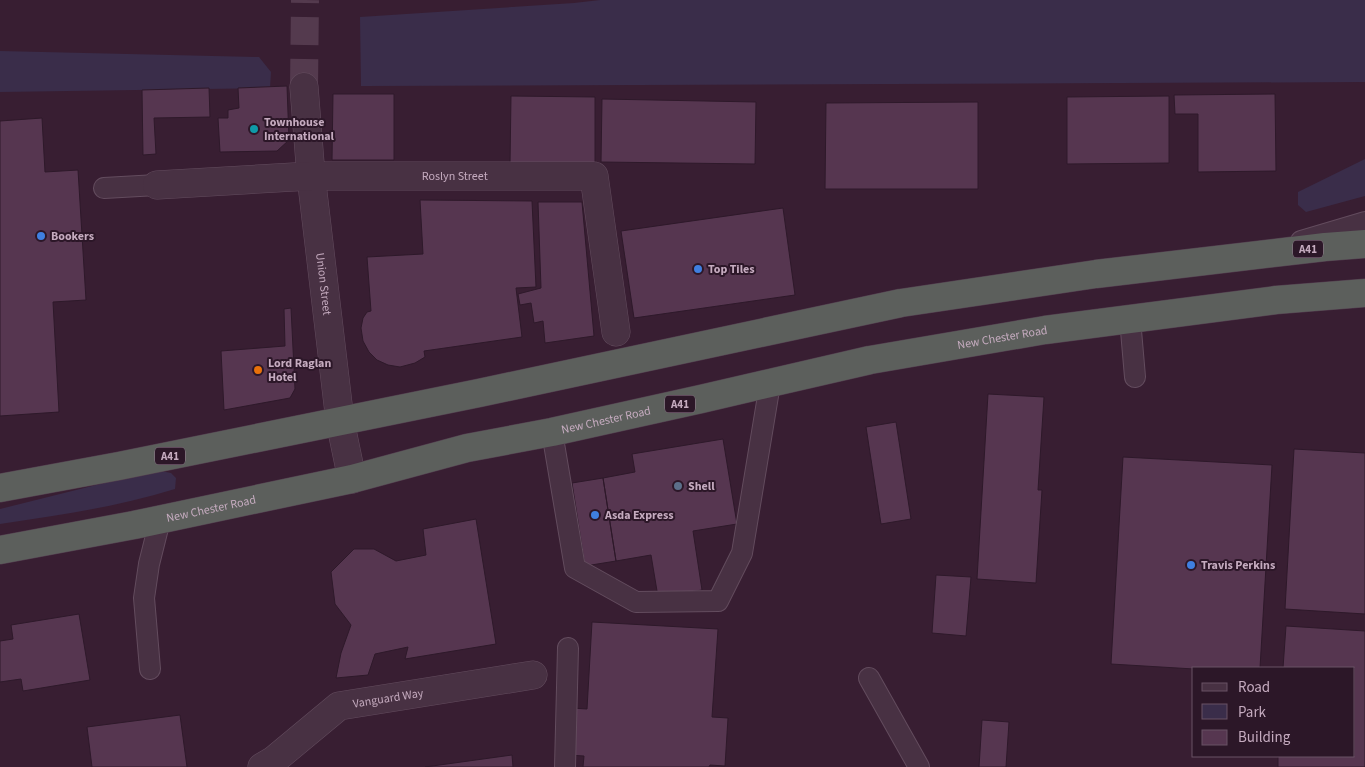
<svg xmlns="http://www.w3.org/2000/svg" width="1365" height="767" font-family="'Source Sans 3',sans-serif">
<rect width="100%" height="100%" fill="#381e32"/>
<path fill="#3a2d4a" d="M600,0H1365V82L361,86L360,17L574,3Z
M0,51L259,57L271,72L270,88L0,92Z
M1365,159V196L1306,212L1298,205V192Z
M156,470L171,473L176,478L175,489C118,507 59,515 0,524V509Z"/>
<path fill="#563650" stroke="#2e192a" d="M287,86L289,140L277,151L220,152L218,118H228V110L239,108L238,88Z
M209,88L210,117L154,118L156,154L143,155L142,90Z
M333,94H394V160H332Z
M1275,94L1276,171L1198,172V114H1175L1174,95Z
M511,96L595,97V165L510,164Z
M1169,96V163L1067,164V97Z
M602,99L756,102L755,164L601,162Z
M978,102V189H825L826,103Z
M42,118L45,172L78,170L86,300L53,302L59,412L0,416V121Z
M420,200L532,201L536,287L516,288L522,337L424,351L425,357L415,363L400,367L388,365L377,360L369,352L363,341L361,328L363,318L367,312L371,311L367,257L423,254Z
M538,202H582L594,336L545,343L543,321L534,323L531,303L520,305L518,294L541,288Z
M783,208L795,295L634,318L621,231Z
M291,308L295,389L290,398L224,410L221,351L285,346L284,309Z
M988,394L1044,397L1038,490H1042L1036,583L977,579Z
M896,422L911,519L881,524L866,427Z
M723,439L737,524L693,531L702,590L658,597L651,555L616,561L603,478L635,472L632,454Z
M1294,449L1365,453V614L1285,609Z
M1123,457L1272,465L1260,668L1194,669L1111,664Z
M603,478L616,561L585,566L572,483Z
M476,519L496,644L405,659L408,647L375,654L368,675L336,678L341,653L351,625L335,604L331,572L354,549H374L396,561L426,555L423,529Z
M936,575L971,577L966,636L932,633Z
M79,614L90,680L23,691L21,679L0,682V641L13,639L11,625Z
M592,622L718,629L712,717L728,718L725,766L710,765L709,767H583L584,756L568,755L571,708L587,709Z
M1286,626L1365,631V767H1278V756H1354V668H1283Z
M180,715L187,767H92L87,727Z
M982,720L1009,722L1006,767H979Z
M512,755L513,767H425Z"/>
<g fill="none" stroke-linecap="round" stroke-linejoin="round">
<path stroke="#543a4e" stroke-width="28" stroke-dasharray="28 14" stroke-linecap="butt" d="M304,87L305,0"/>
<defs>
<path id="service" d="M104,188L157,185
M1301,241L1365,222
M1130,319L1135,377
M552,432L575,568L636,602L718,601L742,553L770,384
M150,669L144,598L149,564L160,520
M869,678L919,767
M565,767L568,648"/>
<g id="minor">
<path id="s1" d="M304,87L311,176L340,421L352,479"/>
<path id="s2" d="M157,185L311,176H594L616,332"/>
<path id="s3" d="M262,767L274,760L339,706L533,675"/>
</g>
<g id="trunk">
<path d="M0,488L119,466L479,393L901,303L1096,274L1325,247L1365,244"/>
<path id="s4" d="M0,550L134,525L352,479L467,448L552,432L701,399L870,360L1045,330L1276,300L1365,293"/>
</g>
</defs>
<use href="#service" stroke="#634c5e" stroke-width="22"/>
<use href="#minor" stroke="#634c5e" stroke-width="29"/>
<use href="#trunk" stroke="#523c4e" stroke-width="29"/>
<use href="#service" stroke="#483143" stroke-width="20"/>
<use href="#minor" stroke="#483143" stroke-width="28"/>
<use href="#trunk" stroke="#5c5f5c" stroke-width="28"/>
</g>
<circle fill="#0f9aa8" stroke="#2c1728" stroke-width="2" cx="254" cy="129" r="5"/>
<g fill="#3f7fe0" stroke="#2c1728" stroke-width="2">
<circle cx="41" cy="236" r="5"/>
<circle cx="698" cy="269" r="5"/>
<circle cx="595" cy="515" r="5"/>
<circle cx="1191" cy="565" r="5"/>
</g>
<circle fill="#e8710a" stroke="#2c1728" stroke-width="2" cx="258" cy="370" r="5"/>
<circle fill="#5c6f8a" stroke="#2c1728" stroke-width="2" cx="678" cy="486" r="5"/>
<g text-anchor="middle" stroke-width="4" stroke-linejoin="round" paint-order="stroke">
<g fill="#2c1728" stroke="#977f92" stroke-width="1">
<rect x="1293" y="240.5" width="30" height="17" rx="4"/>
<rect x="665" y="395.5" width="30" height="17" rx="4"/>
<rect x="155" y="447.5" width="30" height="17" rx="4"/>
</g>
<g font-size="11" font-weight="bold" fill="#c5abbf">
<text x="1308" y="253">A41</text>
<text x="680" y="408">A41</text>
<text x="170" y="460">A41</text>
</g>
<g font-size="12" font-weight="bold" fill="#c5abbf" stroke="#2c1728" text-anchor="start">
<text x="264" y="126">Townhouse<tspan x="264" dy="14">International</tspan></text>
<text x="51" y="240">Bookers</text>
<text x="708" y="273">Top Tiles</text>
<text x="268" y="367">Lord Raglan<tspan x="268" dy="14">Hotel</tspan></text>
<text x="688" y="490">Shell</text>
<text x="605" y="519">Asda Express</text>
<text x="1201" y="569">Travis Perkins</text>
</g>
<g font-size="12" fill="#c5abbf" stroke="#2c1728">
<text dy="4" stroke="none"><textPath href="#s2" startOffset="298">Roslyn Street</textPath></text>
<text dy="4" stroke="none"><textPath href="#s1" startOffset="198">Union Street</textPath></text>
<text dy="4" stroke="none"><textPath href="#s4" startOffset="1025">New Chester Road</textPath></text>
<text dy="4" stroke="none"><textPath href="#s4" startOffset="620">New Chester Road</textPath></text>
<text dy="4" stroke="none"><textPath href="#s4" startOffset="215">New Chester Road</textPath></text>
<text dy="4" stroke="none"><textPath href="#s3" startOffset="148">Vanguard Way</textPath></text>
</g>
</g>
<rect x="1192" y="667" width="162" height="90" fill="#2c1728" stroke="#695264"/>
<rect x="1202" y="683" width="25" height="8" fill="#483143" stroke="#695264"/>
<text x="1238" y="692" font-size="15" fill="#c5abbf">Road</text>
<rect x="1202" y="704" width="25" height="15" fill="#3a2d4a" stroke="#695264"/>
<text x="1238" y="717" font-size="15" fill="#c5abbf">Park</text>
<rect x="1202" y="730" width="25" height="15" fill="#563650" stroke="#695264"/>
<text x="1238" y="742" font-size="15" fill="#c5abbf">Building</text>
</svg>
